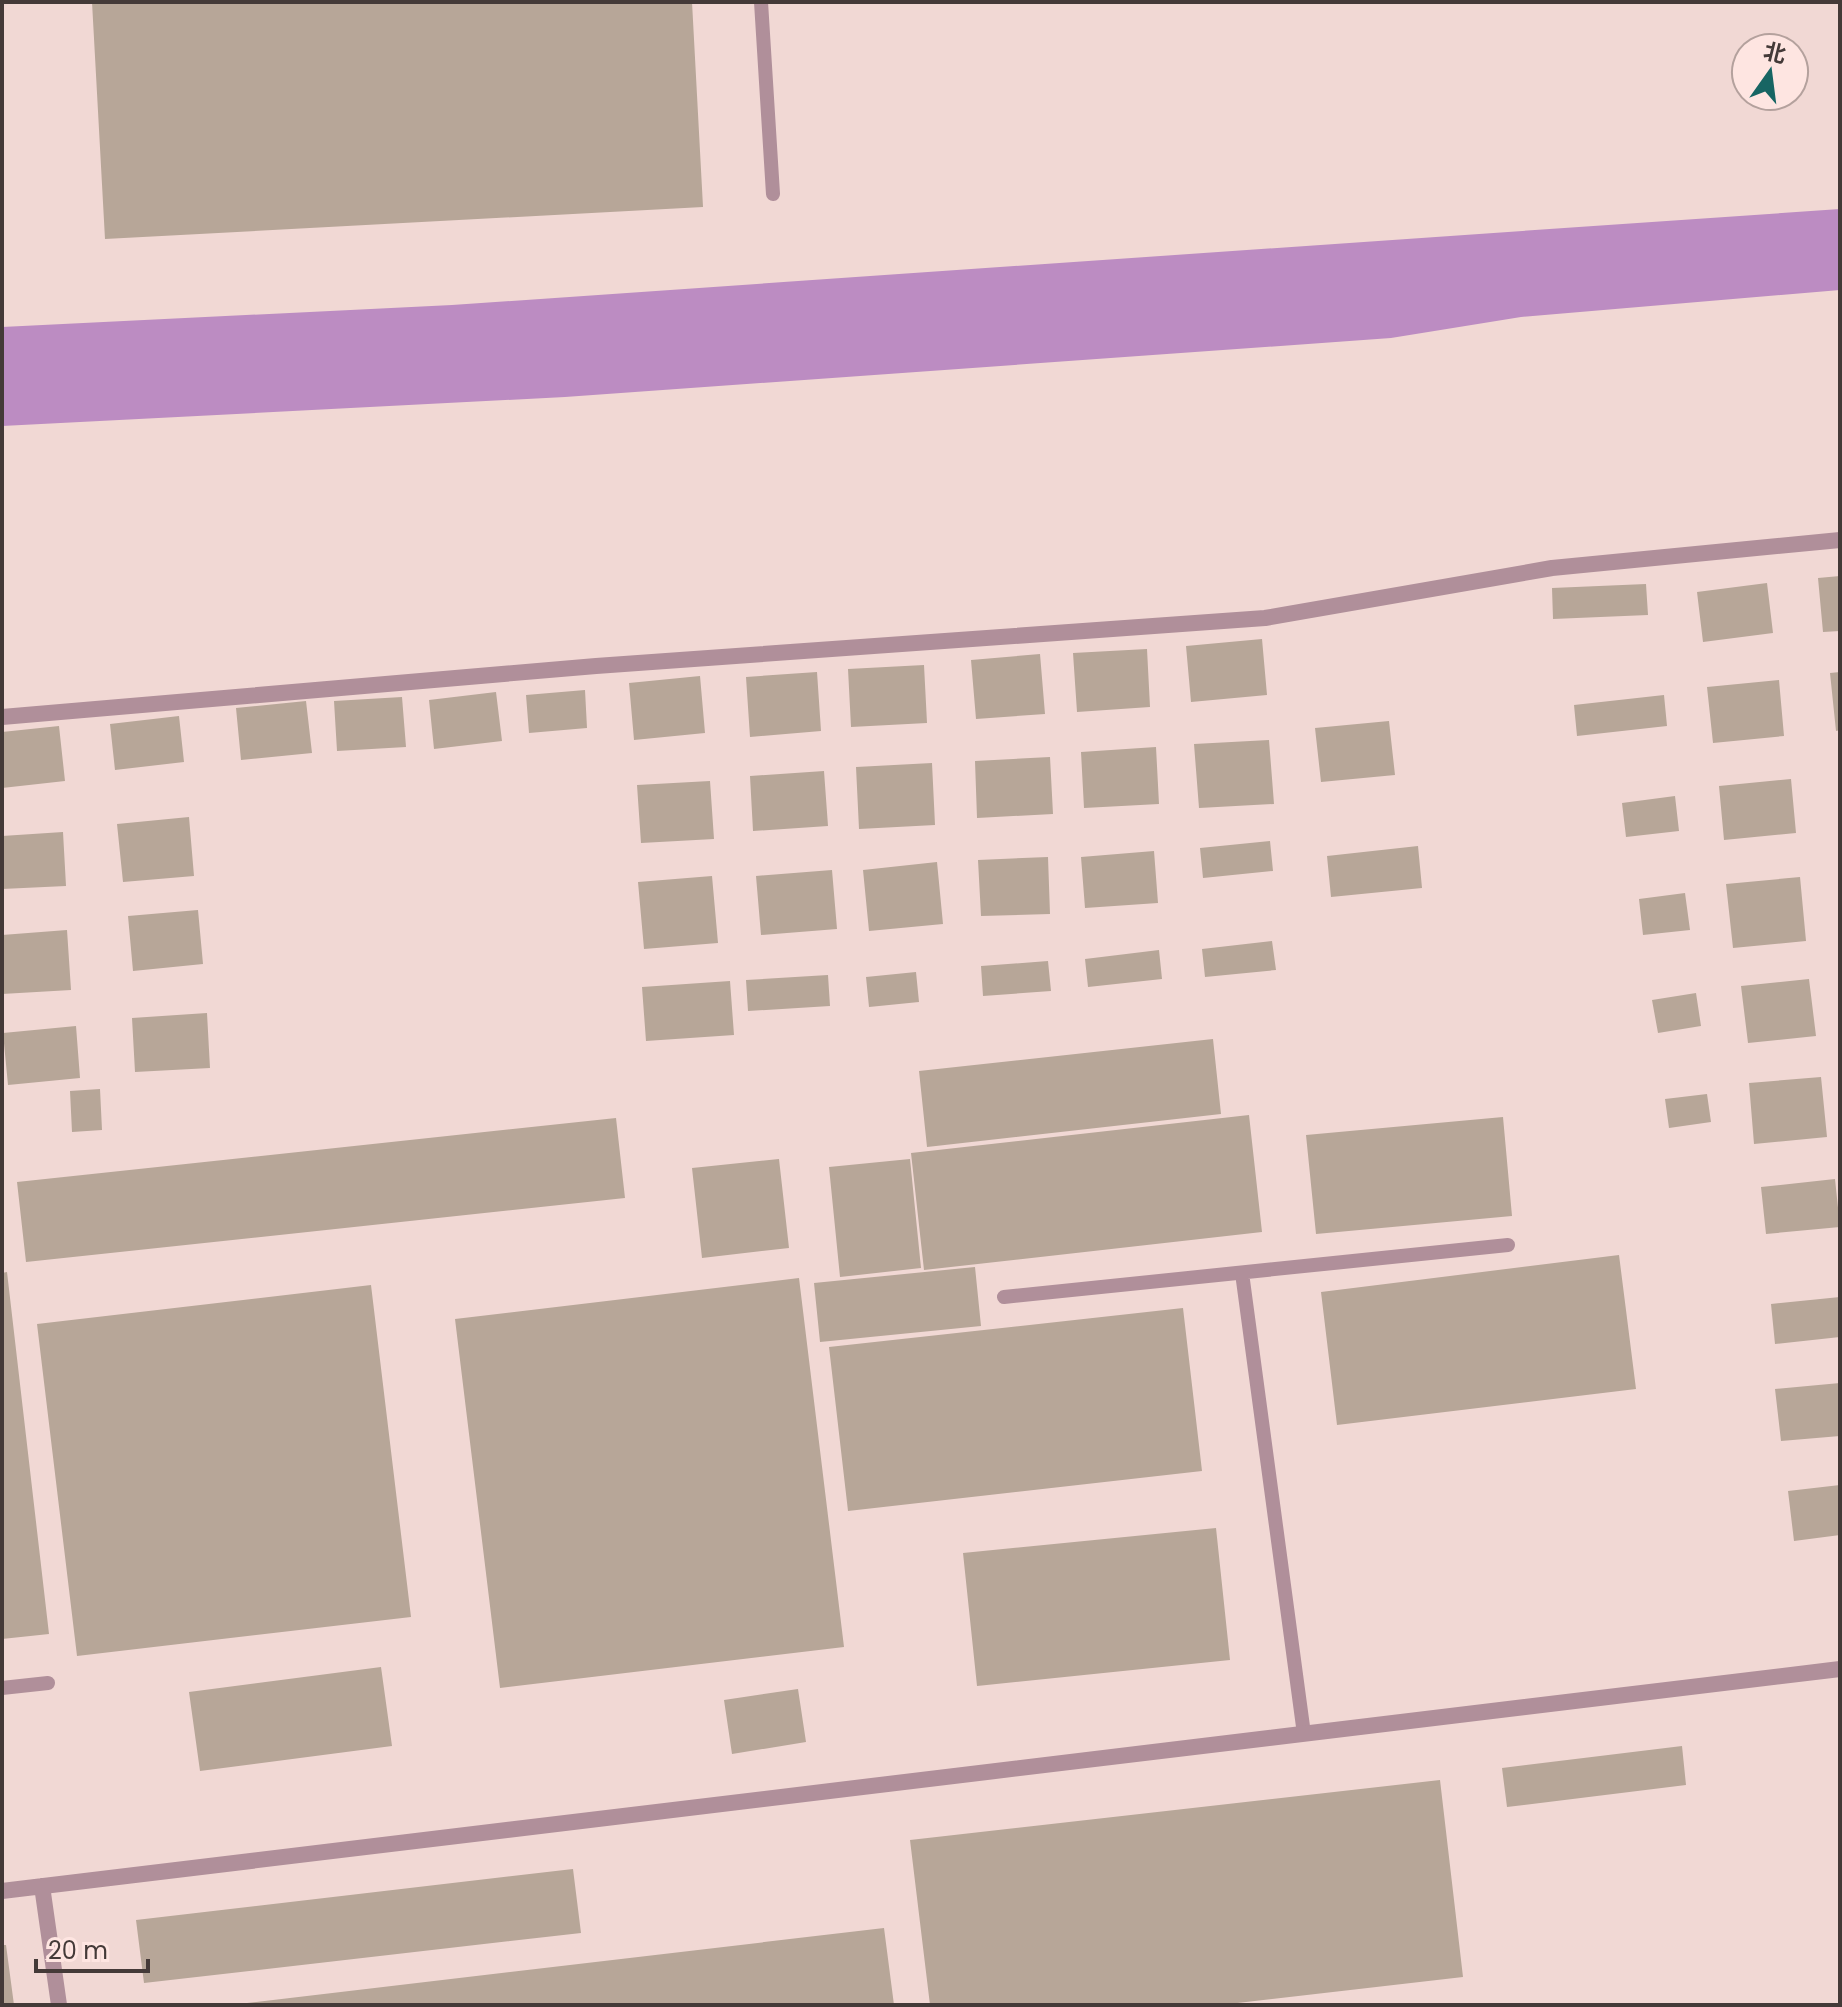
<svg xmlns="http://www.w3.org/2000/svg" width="1842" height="2007" font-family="Poppins,'Noto Sans SC',sans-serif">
<rect width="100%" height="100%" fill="#f1d8d4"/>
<path fill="#bc8cc2" d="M1840,209V290L1521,317L1391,338L565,397L2,426V327L452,305Z"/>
<path fill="#b7a698" d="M92,2H692L703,207L105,239Z
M1840,576V631L1823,632L1818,578Z
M1767,583L1773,633L1703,642L1697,592Z
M1646,584L1648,615L1553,619L1552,588Z
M1262,639L1267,695L1191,702L1186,646Z
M1147,649L1150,707L1077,712L1073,653Z
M1040,654L1045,714L976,719L971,660Z
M924,665L927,723L851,727L848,669Z
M817,672L821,731L750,737L746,677Z
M1840,672V730L1836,731L1830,673Z
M700,676L705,733L634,740L629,683Z
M1779,680L1784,736L1713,743L1707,687Z
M585,690L587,728L529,733L526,695Z
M496,692L502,741L434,749L429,700Z
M1664,695L1667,726L1577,736L1574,705Z
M402,697L406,747L337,751L334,701Z
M306,701L312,753L241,760L236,708Z
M179,716L184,762L115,770L110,724Z
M1389,721L1395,775L1321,782L1315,728Z
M59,726L65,781L2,788V732Z
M1269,740L1274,804L1199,808L1194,744Z
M1156,747L1159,804L1084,808L1081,752Z
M1050,757L1053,814L977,818L975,761Z
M932,763L935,825L859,829L856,767Z
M824,771L828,826L753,831L750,776Z
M1791,779L1796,833L1724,840L1719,786Z
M710,781L714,839L641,843L637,785Z
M1675,796L1679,831L1626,837L1622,803Z
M189,817L194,876L123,882L117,824Z
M63,832L66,886L2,889V836Z
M1270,841L1273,871L1203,878L1200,848Z
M1418,846L1422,888L1331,897L1327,856Z
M1154,851L1158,903L1085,908L1081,857Z
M1048,857L1050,914L981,916L978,860Z
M937,862L943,924L869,931L863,870Z
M832,870L837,929L761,935L756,876Z
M712,876L718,943L644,949L638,882Z
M1800,877L1806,941L1733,948L1726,884Z
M1685,893L1690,930L1643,935L1639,899Z
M198,910L203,964L133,971L128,916Z
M67,930L71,990L2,994V935Z
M1272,941L1276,970L1205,977L1202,949Z
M1159,950L1162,979L1088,987L1085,959Z
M1048,961L1051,991L983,996L981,966Z
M916,972L919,1002L869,1007L866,977Z
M828,975L830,1006L748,1011L746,980Z
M1809,979L1816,1036L1748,1043L1741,986Z
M730,981L734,1035L646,1041L642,987Z
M1696,993L1701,1026L1658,1033L1652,1000Z
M207,1013L210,1068L135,1072L132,1018Z
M76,1026L80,1078L8,1085L3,1033Z
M1213,1039L1221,1114L927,1147L919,1071Z
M1821,1077L1827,1137L1754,1144L1749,1083Z
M100,1089L102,1130L72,1132L70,1091Z
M1707,1094L1711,1122L1669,1128L1665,1099Z
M1249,1115L1262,1232L924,1270L911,1153Z
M1503,1117L1512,1216L1316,1234L1306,1135Z
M616,1118L625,1198L26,1262L17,1182Z
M779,1159L789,1248L702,1258L692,1168Z
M910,1159L921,1268L840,1277L829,1167Z
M1835,1179L1840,1227L1766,1234L1761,1187Z
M1619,1255L1636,1389L1337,1425L1321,1292Z
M975,1267L981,1326L820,1342L814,1283Z
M7,1272L49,1634L2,1639V1273Z
M799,1278L844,1647L500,1688L455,1319Z
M371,1285L411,1617L77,1656L37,1324Z
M1840,1297V1337L1775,1344L1771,1304Z
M1183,1308L1202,1471L848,1511L829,1347Z
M1840,1383V1436L1781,1441L1775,1389Z
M1840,1485V1535L1794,1541L1788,1491Z
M1216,1528L1230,1660L977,1686L963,1553Z
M381,1667L392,1746L200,1771L189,1692Z
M798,1689L806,1742L732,1754L724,1700Z
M1682,1746L1686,1785L1507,1807L1502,1768Z
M1440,1780L1463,1977L1220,2005H930L910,1840Z
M573,1869L581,1933L144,1983L136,1920Z
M884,1928L894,2005H247V2003Z
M2,1945H6L14,2005H2Z"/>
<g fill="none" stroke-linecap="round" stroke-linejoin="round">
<path stroke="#b08f9a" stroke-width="14" d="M761,2L773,194
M1242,1273L1304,1734
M1004,1297L1508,1245
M2,1688L48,1683"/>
<path stroke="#b08f9a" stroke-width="16" d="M2,717L596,666L1265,618L1552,568L1840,540
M42,1886L59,2005
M2,1891L1840,1669"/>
</g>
<rect width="1842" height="2007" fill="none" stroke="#443a38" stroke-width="8"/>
<g transform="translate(1770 72) rotate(14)"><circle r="38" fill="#fee5e1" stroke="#b4a19d" stroke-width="2"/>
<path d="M0-6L14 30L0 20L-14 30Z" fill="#176563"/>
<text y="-12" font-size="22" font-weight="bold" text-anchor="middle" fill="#443a38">北</text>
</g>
<path d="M36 1959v12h112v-12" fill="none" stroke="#443a38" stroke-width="4"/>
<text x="48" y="1959" font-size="24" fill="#443a38" stroke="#fee5e1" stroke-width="6" paint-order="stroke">20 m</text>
</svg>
